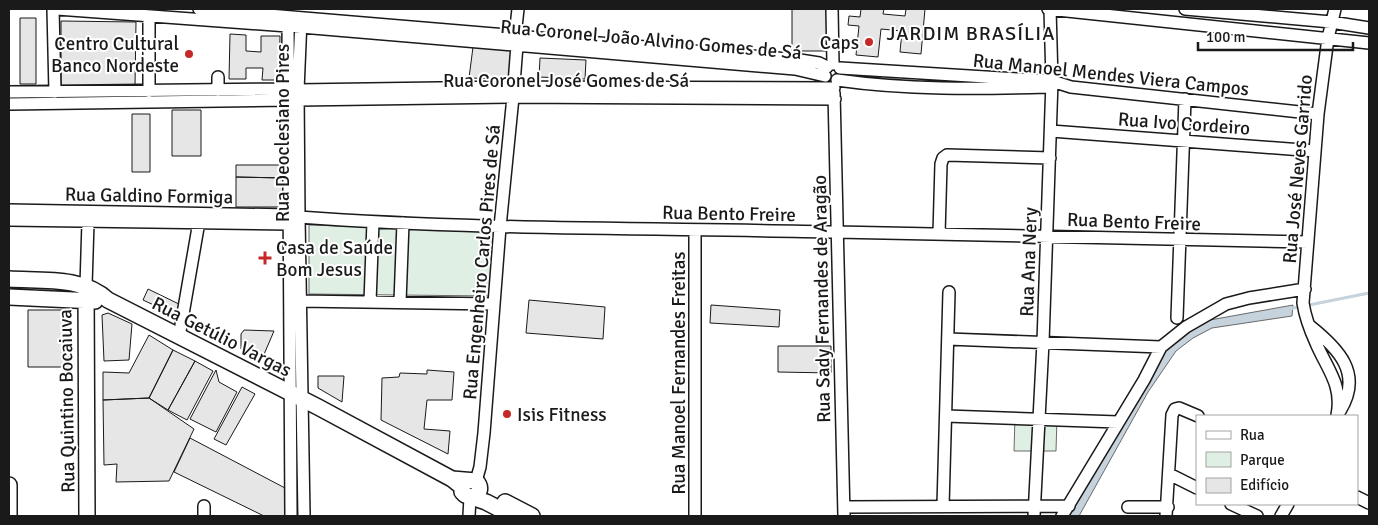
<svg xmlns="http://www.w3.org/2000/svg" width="1378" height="525" font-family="Signika,sans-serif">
<rect width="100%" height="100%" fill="#fff"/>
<path fill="#e0efe3" stroke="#6a6a6a" d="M309,225L494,231L491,296L309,294Z
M1015,416L1057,417L1056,451H1014Z"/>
<path fill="#c6d2dc" stroke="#6a6a6a" d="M1293,305L1292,316L1212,328L1193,338L1176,351L1148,392L1079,516H1064L1164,353L1186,329L1210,320Z"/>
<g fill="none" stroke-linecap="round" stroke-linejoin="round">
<path stroke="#c6d2dc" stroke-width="3" d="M1289,309L1369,293"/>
</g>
<path fill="#e6e6e6" stroke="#1a1a1a" d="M792,9H827V51H792Z
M861,9H884L883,14L905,16L906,9H925L921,54L900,52L902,31L881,29L878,57L856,55L859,26L848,25L849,16L860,17Z
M20,18H36V84H20Z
M61,21L136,22L135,86H61Z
M230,34L246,35V51L261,52V36H280L279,80H262L263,68H246V79H229Z
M473,47L512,50V79L469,78Z
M540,58L586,60L585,79L539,77Z
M172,110H201V156H172Z
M132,114H150V172H132Z
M236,165H284V178L236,177Z
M236,177L284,178V207H236Z
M148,289L183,306L177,316L143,300Z
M529,300L605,307L603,339L526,333Z
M711,305L780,310L779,327L710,323Z
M28,310H69V367H28Z
M108,313L132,324L129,360L104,361L102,315Z
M244,330L274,331L262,359L241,349V334Z
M149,335L173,350L149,398L103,400V372L129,373Z
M778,346H831V373L778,372Z
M173,350L195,361L168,410L149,398Z
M195,361L213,371L187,420L168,410Z
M216,370L219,382L237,392L216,432L190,419Z
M427,370L454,372L452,400H427L424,429L450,431L448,454L381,420L382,378L399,377L400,373L427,374Z
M318,376H344L342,402L318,388Z
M242,387L255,394L226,445L214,439Z
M149,398L194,429L169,481L116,482L117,464L104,465L103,400Z
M190,438L285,488L286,516H264L174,472Z"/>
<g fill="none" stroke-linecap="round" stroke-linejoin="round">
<defs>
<path id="minor" d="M53,9L55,92
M57,9L301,27L795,69L825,76
M199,9L800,60L819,63L827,67
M832,9L833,64
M1048,9L1369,43
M1185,9L1331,22L1369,28
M1335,9L1328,38L1318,114L1303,303C1305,316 1310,330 1316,343C1327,369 1343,385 1337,415
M301,20L298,90L299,217L304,516
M288,21L291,516
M515,36L518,9
M840,68L1052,81L1071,87L1318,114
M218,77V90
M837,80C907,90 977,89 1047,87
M298,90L514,87L834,88
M149,91V16
M9,92L288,89
M834,93L844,516
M298,100L513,97L835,99
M9,104L288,100
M1051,131L1315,151
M9,210L289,215
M299,217C478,230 657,228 836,232C994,234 1151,239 1308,242
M9,220L289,224
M695,230V516
M939,234L941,164L943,158L947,155L1050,158
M86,286L88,222
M300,301L494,304
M370,302L373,222
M400,302L403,223
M1177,318L1185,99
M1310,326C1339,349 1363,374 1340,411
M179,337L200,216
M948,339L1161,347
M946,416L1118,422
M1169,474L1197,488
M476,481L480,467L484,433L500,227L513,97L517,45
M1357,497L1369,503
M1231,504L1257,516
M204,506V516
M943,506L949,292
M844,507L1069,506
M1128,507H1168
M469,516L470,497
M1034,516L1043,342L1052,81L1050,9
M1062,516L1144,380L1161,347L1186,327L1226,304L1249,298L1305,289
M1166,516L1172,415L1175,409L1179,408L1198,416
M1281,516L1288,504"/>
<path id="major" d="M9,279C41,281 83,276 108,300L318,407L452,479L462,487
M86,286L87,516
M9,297L95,301
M452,479L476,481C482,487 480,494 473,497
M9,485V516
M462,487V492L465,495L486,502L513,516
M505,502L532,516"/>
</defs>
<use href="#minor" stroke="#1a1a1a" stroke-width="14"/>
<use href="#major" stroke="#1a1a1a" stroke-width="18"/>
<use href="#minor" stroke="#fff" stroke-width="11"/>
<use href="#major" stroke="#fff" stroke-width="15"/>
</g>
<g fill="#c62828" stroke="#fff" stroke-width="2">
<circle cx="869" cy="42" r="5"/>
<circle cx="189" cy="54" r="5"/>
<path d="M262.5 250.5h5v5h5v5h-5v5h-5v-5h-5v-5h5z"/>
<circle cx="507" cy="414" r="5"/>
</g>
<g text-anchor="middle" stroke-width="4" stroke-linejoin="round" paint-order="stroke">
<g font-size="19" fill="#1a1a1a" stroke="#fff">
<text transform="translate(651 39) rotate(5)" y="7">Rua Coronel João Alvino Gomes de Sá</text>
<text transform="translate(1111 74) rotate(6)" y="7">Rua Manoel Mendes Viera Campos</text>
<text x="566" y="87">Rua Coronel José Gomes de Sá</text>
<text transform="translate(1184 123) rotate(4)" y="7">Rua Ivo Cordeiro</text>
<text transform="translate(282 133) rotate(-90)" y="7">Rua Deoclesiano Pires</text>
<text transform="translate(1297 169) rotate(-85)" y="7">Rua José Neves Garrido</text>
<text transform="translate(149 195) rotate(1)" y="7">Rua Galdino Formiga</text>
<text transform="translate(729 213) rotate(1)" y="7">Rua Bento Freire</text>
<text transform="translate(1134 221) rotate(2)" y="7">Rua Bento Freire</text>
<text transform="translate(481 262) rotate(-85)" y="7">Rua Engenheiro Carlos Pires de Sá</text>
<text transform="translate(1028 262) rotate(-88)" y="7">Rua Ana Nery</text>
<text transform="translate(821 299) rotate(-91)" y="7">Rua Sady Fernandes de Aragão</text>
<text transform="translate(222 336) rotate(27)" y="7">Rua Getúlio Vargas</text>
<text transform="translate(678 373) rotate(-90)" y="7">Rua Manoel Fernandes Freitas</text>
<text transform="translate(66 401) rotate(-91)" y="7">Rua Quintino Bocaiuva</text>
</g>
<g font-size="19" fill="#1a1a1a" stroke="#fff" text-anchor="end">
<text x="859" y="49">Caps</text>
<text x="179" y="50">Centro Cultural<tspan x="179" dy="22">Banco Nordeste</tspan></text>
<text x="276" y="254" text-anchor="start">Casa de Saúde<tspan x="276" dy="22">Bom Jesus</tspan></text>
<text x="517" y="421" text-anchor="start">Isis Fitness</text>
</g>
<g font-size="20" letter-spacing="1" fill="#1a1a1a" stroke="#fff">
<text x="971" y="40">JARDIM BRASÍLIA</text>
</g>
</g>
<rect width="1378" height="525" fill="none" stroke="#1a1a1a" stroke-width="20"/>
<rect x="1196" y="415" width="162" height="90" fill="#ffffff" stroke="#a3a3a3"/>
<rect x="1206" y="431" width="25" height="8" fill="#ffffff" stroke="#a3a3a3"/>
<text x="1240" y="440" font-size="15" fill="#1a1a1a">Rua</text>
<rect x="1206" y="452" width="25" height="15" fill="#e0efe3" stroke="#a3a3a3"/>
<text x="1240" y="465" font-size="15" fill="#1a1a1a">Parque</text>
<rect x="1206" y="478" width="25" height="15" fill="#e6e6e6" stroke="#a3a3a3"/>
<text x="1240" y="490" font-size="15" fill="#1a1a1a">Edifício</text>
<path d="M1198 42v8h155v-8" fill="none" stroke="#1a1a1a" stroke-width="2.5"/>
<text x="1206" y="42" font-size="15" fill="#1a1a1a" stroke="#ffffff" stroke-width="4" paint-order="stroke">100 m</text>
</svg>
